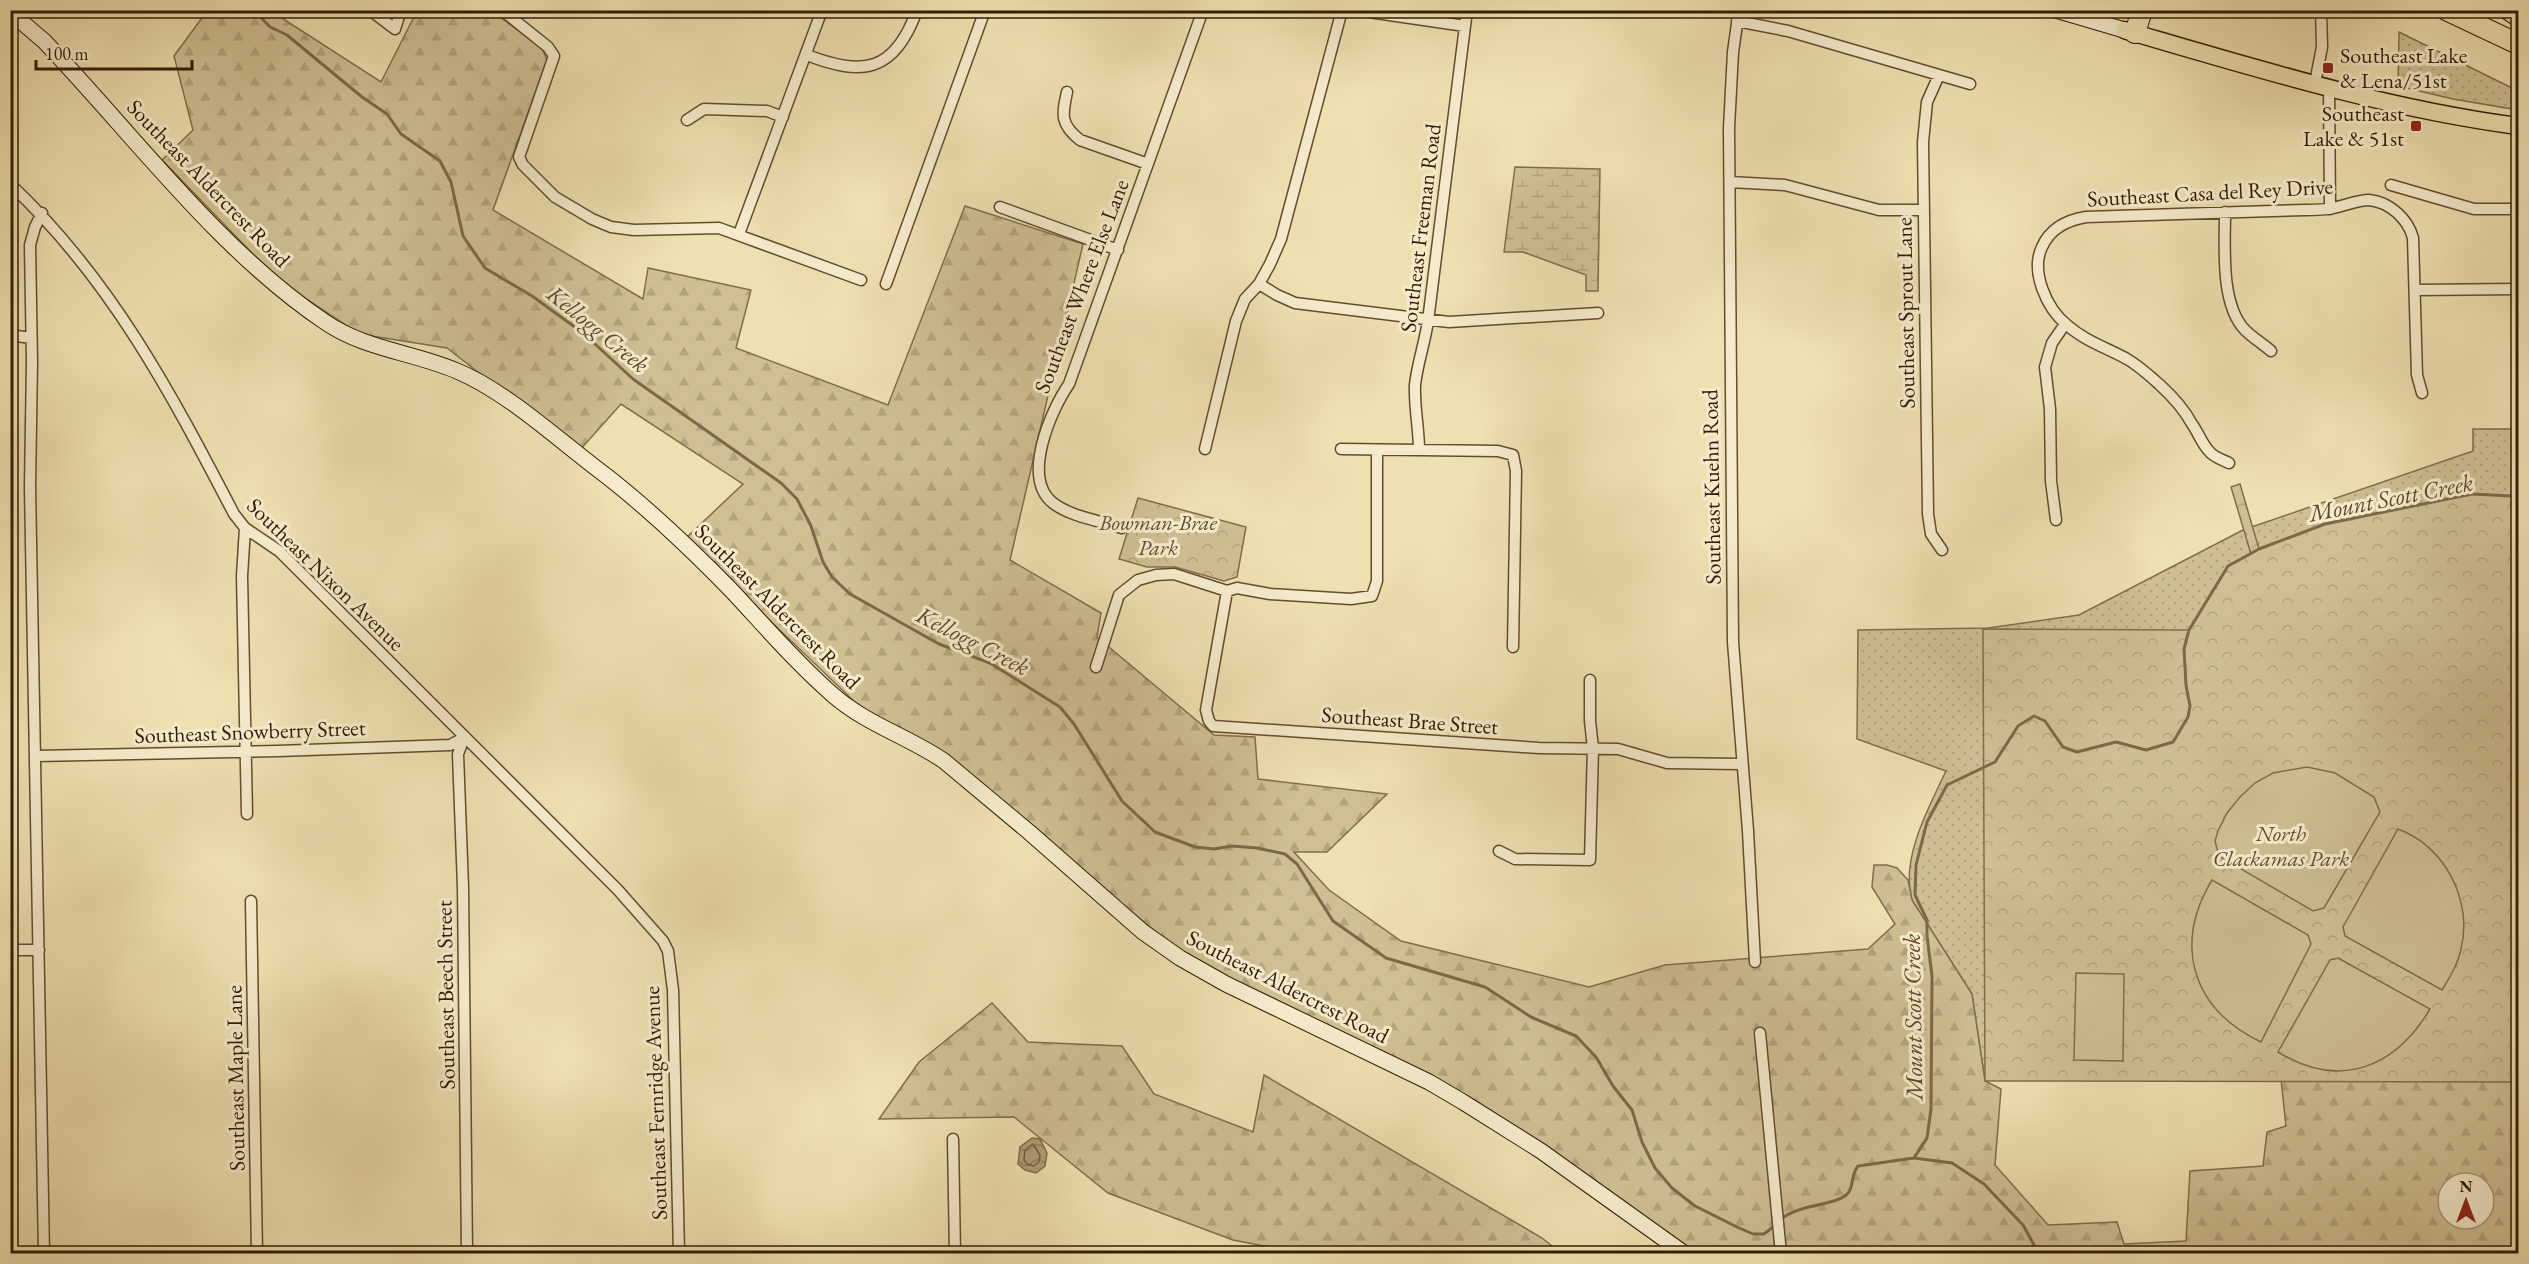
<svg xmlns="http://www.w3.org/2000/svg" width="2529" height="1264" font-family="'EB Garamond',serif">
<defs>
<pattern id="grass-dots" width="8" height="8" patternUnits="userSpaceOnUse" patternTransform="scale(1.5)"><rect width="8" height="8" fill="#cfbf93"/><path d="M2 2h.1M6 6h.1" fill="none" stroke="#b2a47d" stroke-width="1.8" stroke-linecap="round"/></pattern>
<pattern id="forest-firs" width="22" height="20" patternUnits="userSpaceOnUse" patternTransform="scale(1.5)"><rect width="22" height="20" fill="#cfbf93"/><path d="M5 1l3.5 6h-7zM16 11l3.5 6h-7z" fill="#b2a47d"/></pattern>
<pattern id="wetland-marsh" width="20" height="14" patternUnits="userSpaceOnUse" patternTransform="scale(1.5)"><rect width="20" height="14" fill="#cfbf93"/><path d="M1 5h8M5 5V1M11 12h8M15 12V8" fill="none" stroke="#b2a47d"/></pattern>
<pattern id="park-crowns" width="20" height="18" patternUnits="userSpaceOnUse" patternTransform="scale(1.5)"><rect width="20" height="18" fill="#cfbf93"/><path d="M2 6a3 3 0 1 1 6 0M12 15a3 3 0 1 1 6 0" fill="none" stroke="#b2a47d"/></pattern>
<pattern id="water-waves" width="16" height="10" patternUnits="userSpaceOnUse" patternTransform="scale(1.5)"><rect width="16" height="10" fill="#af9d75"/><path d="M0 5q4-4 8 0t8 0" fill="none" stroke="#8f7f5e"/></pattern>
</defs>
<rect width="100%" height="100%" fill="#efe0b1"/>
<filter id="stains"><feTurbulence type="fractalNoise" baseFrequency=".00333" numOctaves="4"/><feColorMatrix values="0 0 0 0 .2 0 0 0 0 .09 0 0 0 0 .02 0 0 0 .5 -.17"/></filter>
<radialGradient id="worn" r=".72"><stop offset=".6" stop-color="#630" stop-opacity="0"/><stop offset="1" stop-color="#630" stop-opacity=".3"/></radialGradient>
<path fill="url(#grass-dots)" stroke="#816e4a" stroke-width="1.5" d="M2399,32L2518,91V110L2453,99L2398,86Z
M2473,429H2518V631L1985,1081L1972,994L1912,900C1900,859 1929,807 1946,771L1857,739L1858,630L1988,628L2079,615L2243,530L2473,451Z"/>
<path fill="url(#forest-firs)" stroke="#816e4a" stroke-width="1.5" fill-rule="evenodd" d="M207,11H271L381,82L417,11H492L542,48L547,60L493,210L643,299L648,268L751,290L736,348L888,405L965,206L1083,244L1010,560L1101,613L1097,637L1214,735L1255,737L1258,779L1387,794L1327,852H1294L1329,890L1401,941L1589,987L1665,965L1868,949L1895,924L1872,887L1874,865H1887L1897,868L1908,880L1912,900L1972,994L1985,1081L2001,1089L1995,1165L2048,1225L2117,1222L2124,1244L2186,1241L2190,1171L2263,1166L2267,1132L2286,1126L2281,1079L2518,1080V1253H1690L1569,1166L1184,955L928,745L861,708L685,539L743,484L621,404L579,451L447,348L359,334L279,281L162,160L193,130L174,56ZM2448,1183H2484V1219H2448Z
M992,1003L1028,1042L1122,1046L1154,1094L1253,1132L1264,1075L1542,1238L1561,1253H1300L1233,1240L1108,1193L1014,1117L879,1119L919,1062Z"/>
<path fill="url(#wetland-marsh)" stroke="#816e4a" stroke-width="1.5" d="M1515,167L1600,169L1598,291H1586V275L1523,252H1504Z"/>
<path fill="url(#park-crowns)" stroke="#816e4a" stroke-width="1.5" d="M2240,484L2259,549L2325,524L2472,494L2512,496L2518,501V1082L1985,1081L1983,629L2189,630L2228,566L2251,554L2231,487Z
M1138,498L1246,527L1237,577L1224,581L1175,567H1147L1119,559Z"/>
<path fill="#cfbf93" stroke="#816e4a" stroke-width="1.5" d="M2307,767L2335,773L2374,797L2380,812L2324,908L2313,911L2219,856L2215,841L2218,831L2227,813L2240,797L2255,783L2273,773Z
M2398,829C2445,846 2473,901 2461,949C2458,964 2450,977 2442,990L2345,936L2343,927Z
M2212,880L2308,935L2311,944L2261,1042C2192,1009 2173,945 2212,880Z
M2338,958L2430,1009C2395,1068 2340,1090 2278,1052L2330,960Z
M2076,973L2124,974L2123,1061L2074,1060Z"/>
<path fill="url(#water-waves)" stroke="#7d6946" stroke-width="1.5" d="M1032,1138L1040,1139L1047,1153L1045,1166L1036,1173L1025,1170L1018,1164L1020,1147Z"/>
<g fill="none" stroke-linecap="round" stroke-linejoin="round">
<path stroke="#715c3a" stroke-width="1.5" d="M1033,1144L1040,1155L1039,1162L1034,1166L1027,1164L1024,1160L1025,1150Z"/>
<path stroke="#7d6946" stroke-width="3" d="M254,10L270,27L287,35L362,97L387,114L401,134L440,161L451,182L463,236L485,268L532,296L583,333L633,379L781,483L797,499L811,526L823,562L832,577L850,594L939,644L990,663L1060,707L1074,724L1122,801L1155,832L1195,847L1214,849L1232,846L1257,848L1285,854L1297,864L1333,921L1386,958L1485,987L1531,1017L1576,1036L1596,1057L1613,1086L1632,1110L1642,1142L1655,1168L1672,1188L1695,1206L1737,1227L1753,1234H1764L1774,1226
M1914,1158L1927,1138L1931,1109L1932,976L1927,936V920L1915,895L1916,865L1927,822L1947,785L1995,762L2018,726L2034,716L2045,721L2063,747L2077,752L2116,742L2146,750L2173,742L2188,717L2190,706L2186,685L2184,649L2189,630L2228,566L2259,549L2325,524L2472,494L2512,496L2518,501
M1781,1219C1800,1204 1831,1206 1845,1196C1855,1189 1850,1175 1858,1166L1914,1158L1952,1163L1984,1184L2023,1225L2039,1254"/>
<defs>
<path id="street" d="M370,10L395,29L401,10
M502,10L548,47L554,56L519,157L523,165L555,197L592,219L611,227L634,230L719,228L861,280
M1355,10L1465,26
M1739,10L1733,52L1729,128L1733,642L1748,831L1755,962
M1737,21L1788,31L1970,84
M807,55C863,77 895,72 917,10
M1939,75L1927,102L1923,142L1928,514L1931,534L1942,550
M2315,83L2322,47L2321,10
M2329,86L2330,209
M1067,92C1062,115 1060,124 1080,140L1148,164
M687,120L704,109L767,111L783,117
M1730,182L1785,185L1879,210H1924
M10,184C111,279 171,393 234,514L245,528L279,551L618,890L663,941L668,951L673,990L679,1254
M2391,185L2474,209H2518
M1000,207L1118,250
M2225,212C2225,246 2220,304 2245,330C2253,338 2263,344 2271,351
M42,213L35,227L30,245L32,362L30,487L44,1254
M739,234L822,10
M886,284L985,10
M1259,284L1277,295L1295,303L1449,322L1598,313
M2416,290L2518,289
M10,335L31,338
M1205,449L1236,321L1245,299L1259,284L1270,264L1281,239L1342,10
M1341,449L1498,451L1513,455L1516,471L1513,647
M1419,450C1419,429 1414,406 1415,385C1417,365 1425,342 1428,321L1467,10
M2229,463C2223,460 2213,457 2209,451C2202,444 2198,432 2192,424C2184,409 2172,396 2160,385C2150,376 2139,366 2127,359C2107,348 2085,341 2067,325C2047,309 2030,272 2042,247C2050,229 2067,220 2086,217L2305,210C2314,210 2324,210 2333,208C2345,206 2357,200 2369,200C2390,202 2408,219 2413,238L2417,375L2422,393
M2056,520L2051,481L2050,409L2045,367L2052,343L2065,324
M245,528L242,576L247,814
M1122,528C1101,521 1071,517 1053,503C1021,478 1051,410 1069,384L1203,10
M1227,591L1206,710L1209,721L1213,726L1539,748L1618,749L1667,763L1741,764
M1096,667L1119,595L1138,580L1156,575L1174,574L1227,591L1237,588L1270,594L1351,599L1372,596L1377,581V450
M464,738L458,754L463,887L467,1254
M36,756L278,751L450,745L464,738
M1499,851L1515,859L1590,860L1593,748L1590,721V680
M251,901L257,1254
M10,950H39
M1760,1033L1781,1254
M953,1139L955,1254"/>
<path id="secondary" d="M2056,10L2124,30
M10,12L44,41C133,134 218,250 325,322C366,350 413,352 457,371C505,391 554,436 596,468C644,504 689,547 731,590C764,625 796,663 833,695C866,724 909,737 944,761L1029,832L1143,932L1180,958L1226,984L1429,1082L1463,1102L1541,1151L1685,1254"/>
<path id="primary" d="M2124,30C2251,67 2387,109 2518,126"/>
<path id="highway" d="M2446,10L2518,44
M2509,10L2518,16
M2135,33L2142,10"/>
</defs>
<use href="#street" stroke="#624d2c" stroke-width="13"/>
<use href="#secondary" stroke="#331c00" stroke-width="17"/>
<use href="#primary" stroke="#331c00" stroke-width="19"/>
<use href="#highway" stroke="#331c00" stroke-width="22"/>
<use href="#street" stroke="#f5ebcc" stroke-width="10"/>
<use href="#secondary" stroke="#f5ebcc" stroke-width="15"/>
<use href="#primary" stroke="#efe0b1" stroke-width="16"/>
<use href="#highway" stroke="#efe0b1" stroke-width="20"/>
</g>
<g fill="#8f2418" stroke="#f5ebcc" stroke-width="2">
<rect x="2322" y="62" width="12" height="12" rx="3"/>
<rect x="2410" y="120" width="12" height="12" rx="3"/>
</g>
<g text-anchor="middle" stroke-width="6" stroke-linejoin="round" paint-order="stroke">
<g font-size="22" fill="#331c00" stroke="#f5ebcc" text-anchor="start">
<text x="2340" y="63">Southeast Lake<tspan x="2340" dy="25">&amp; Lena/51st</tspan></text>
<text x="2404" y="121" text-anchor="end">Southeast<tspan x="2404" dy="25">Lake &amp; 51st</tspan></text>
</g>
<g font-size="22" fill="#331c00" stroke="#f5ebcc">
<text transform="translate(209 183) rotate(46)" y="8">Southeast Aldercrest Road</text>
<text transform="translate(2210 192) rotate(-3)" y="8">Southeast Casa del Rey Drive</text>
<text transform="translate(1420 228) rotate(-83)" y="8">Southeast Freeman Road</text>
<text transform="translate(1081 286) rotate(-69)" y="8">Southeast Where Else Lane</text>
<text transform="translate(1905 313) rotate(-91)" y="8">Southeast Sprout Lane</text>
<text transform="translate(1711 487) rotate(-91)" y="8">Southeast Kuehn Road</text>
<text transform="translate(326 574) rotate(44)" y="8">Southeast Nixon Avenue</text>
<text transform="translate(778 606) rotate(45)" y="8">Southeast Aldercrest Road</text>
<text transform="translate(1410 720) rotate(4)" y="8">Southeast Brae Street</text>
<text transform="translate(250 731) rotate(-2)" y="8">Southeast Snowberry Street</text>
<text transform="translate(1288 986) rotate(27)" y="8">Southeast Aldercrest Road</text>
<text transform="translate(445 995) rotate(-91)" y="8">Southeast Beech Street</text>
<text transform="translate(235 1078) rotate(-91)" y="8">Southeast Maple Lane</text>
<text transform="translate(655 1103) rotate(-92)" y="8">Southeast Fernridge Avenue</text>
</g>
<g font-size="22" font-style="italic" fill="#624d2c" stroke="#f5ebcc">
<text x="1158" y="530">Bowman-Brae<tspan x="1158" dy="25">Park</tspan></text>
<text x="2281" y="841">North<tspan x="2281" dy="25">Clackamas Park</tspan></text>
</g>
<g font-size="24" font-style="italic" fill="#5e4929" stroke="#f5ebcc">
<text transform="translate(598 329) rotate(39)" y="8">Kellogg Creek</text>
<text transform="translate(2391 498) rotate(-11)" y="8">Mount Scott Creek</text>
<text transform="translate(973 641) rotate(27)" y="8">Kellogg Creek</text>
<text transform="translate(1913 1017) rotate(-91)" y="8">Mount Scott Creek</text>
</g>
</g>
<rect width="2529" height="1264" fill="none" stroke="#efe0b1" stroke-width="36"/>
<rect x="12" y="12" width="2505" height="1240" fill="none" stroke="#331c00" stroke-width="3"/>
<rect x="18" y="18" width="2493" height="1228" fill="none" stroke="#331c00" stroke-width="1.5"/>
<g transform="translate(2466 1201)"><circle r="28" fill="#f5ebcc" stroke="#a7987a" stroke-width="1.5"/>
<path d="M0-4.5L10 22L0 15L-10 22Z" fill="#8f2418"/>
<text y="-9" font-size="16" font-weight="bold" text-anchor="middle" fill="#331c00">N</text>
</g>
<path d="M36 60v9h156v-9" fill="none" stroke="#331c00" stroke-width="3"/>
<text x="45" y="60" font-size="18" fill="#331c00" stroke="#f5ebcc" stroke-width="4.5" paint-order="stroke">100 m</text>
<rect width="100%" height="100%" filter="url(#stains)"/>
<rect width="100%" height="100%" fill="url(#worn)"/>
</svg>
